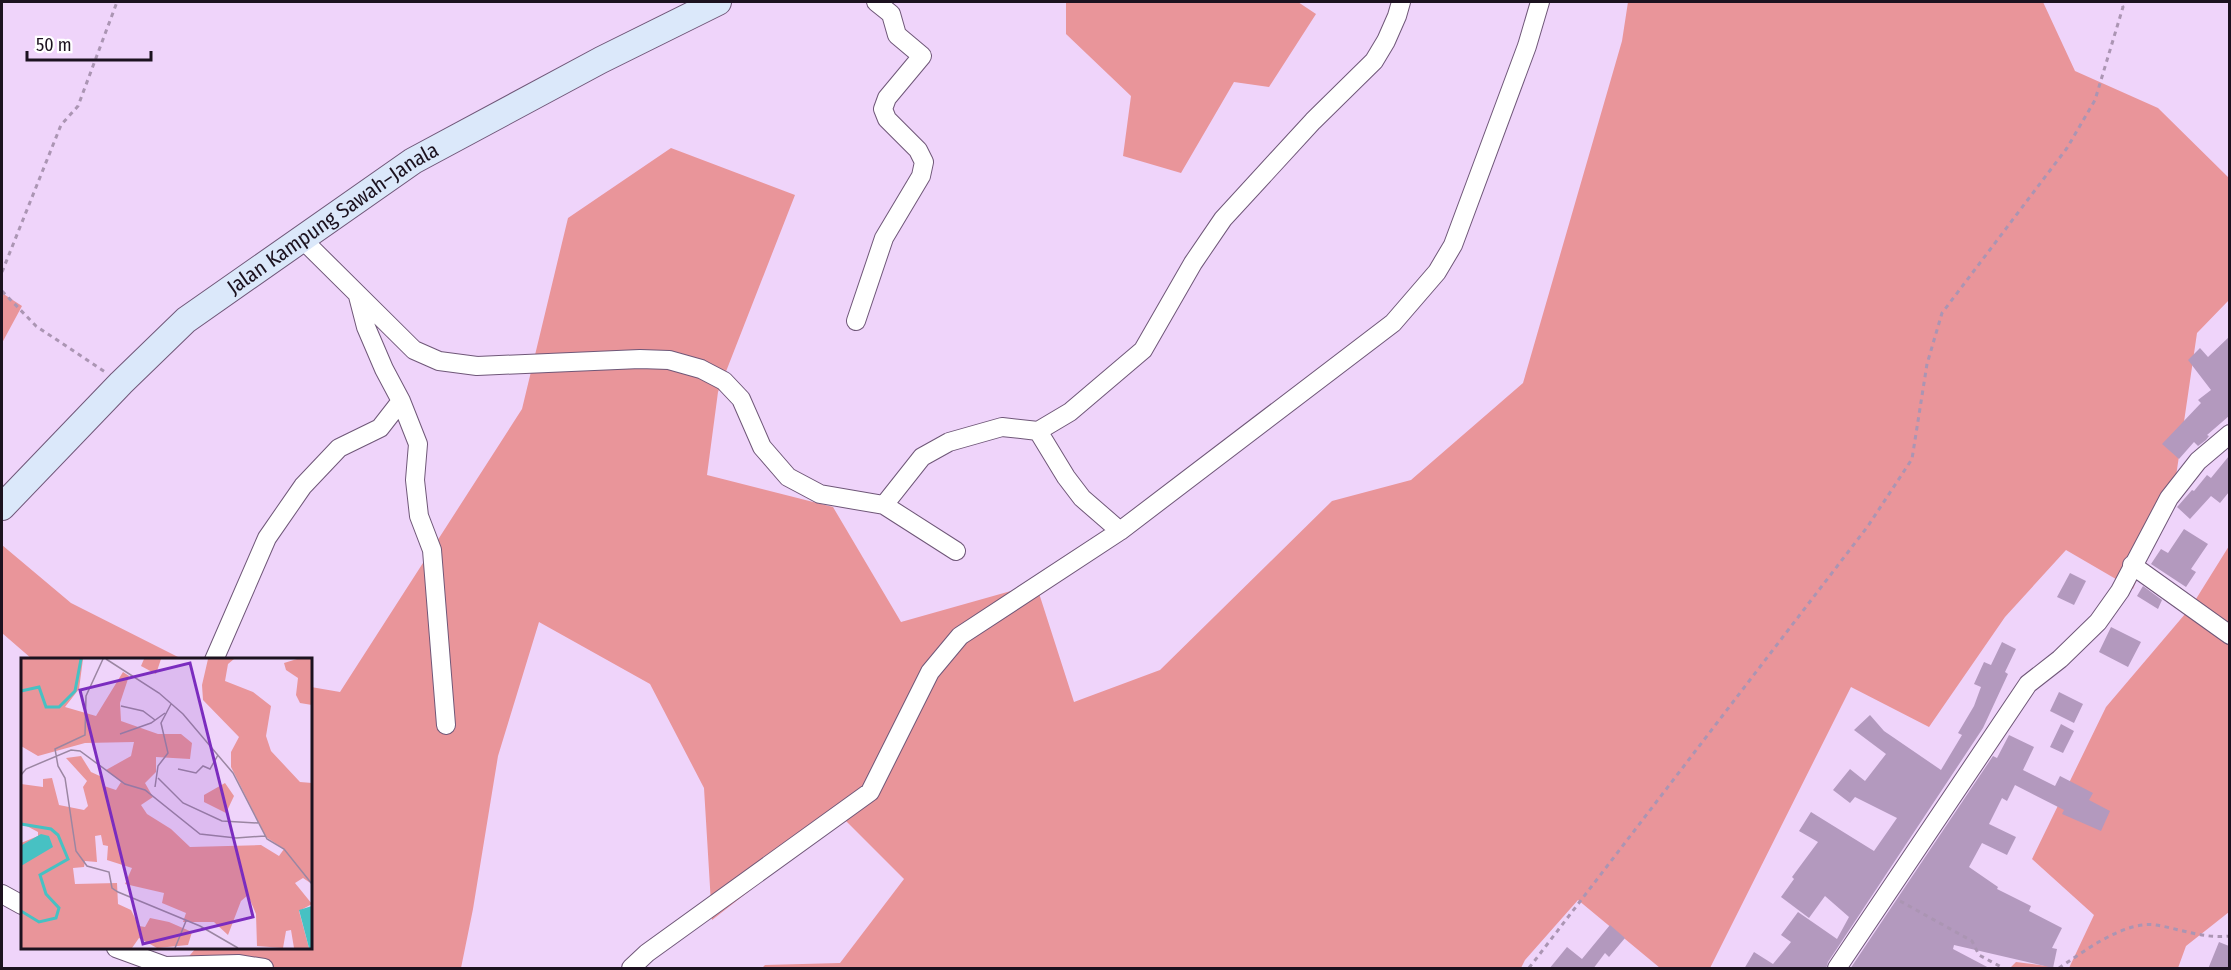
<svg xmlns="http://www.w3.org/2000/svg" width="2231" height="970" font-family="'Fira Sans Condensed',sans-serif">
<rect width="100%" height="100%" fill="#efd4fa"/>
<path fill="#e9959a" d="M1066,2H1298L1316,14L1269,87L1234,82L1181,173L1123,156L1131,96L1066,34Z
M1628,2H2043L2075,71L2158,108L2229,178V300L2197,333L2174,490L2133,589L2066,550L2005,617L1929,727L1851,687L1710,968H1660L1578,900L1525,960L1521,968H762L765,965L840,963L904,879L843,818L712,920L704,788L650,684L539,622L498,756L473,909L461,968H179L196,948H310L311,687L340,692L522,409L568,218L671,148L795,195L718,392L707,475L833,507L901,622L1036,584L1074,702L1160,670L1332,501L1411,480L1523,383L1622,41Z
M2,293L22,306L2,343Z
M2,545L71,603L182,659H32L2,633Z
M2229,546V912L2186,946L2178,968H2069L2094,915L2032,859L2106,707L2191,607Z
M2016,962L2062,968H2010Z"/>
<path fill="#b399be" d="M2229,337V416L2207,435L2209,436L2206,440L2198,446L2194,442L2179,459L2162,444L2201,403L2198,400L2211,390L2188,360L2200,348L2208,357Z
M2229,456V492L2220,503L2211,496L2190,519L2177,507L2178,506L2192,490L2194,491L2207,475L2211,478Z
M2184,529L2208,544L2191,569L2196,572L2186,587L2151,564L2161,549L2168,553Z
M2070,573L2086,581L2074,605L2057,597Z
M2143,586L2162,600L2158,609L2137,596Z
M2111,627L2141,642L2128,667L2099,652Z
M2002,642L2016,649L2005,672L2008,674L1983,728L1828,962L1826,969H1744L1754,952L1773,964L1791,942L1781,935L1798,912L1837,939L1849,917L1825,896L1809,918L1781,897L1794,879L1792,877L1818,842L1799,831L1811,812L1874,851L1897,818L1855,797L1850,803L1833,790L1850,769L1865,781L1886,754L1854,730L1870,715L1884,731L1941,770L1962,735L1958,733L1974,706L1981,687L1974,684L1984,662L1991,665Z
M2059,692L2083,704L2074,723L2050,711Z
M2061,724L2074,731L2063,753L2050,747Z
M2009,735L2034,747L2023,770L2055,786L2060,776L2093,793L2089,800L2110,811L2101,831L2062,814L2064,810L2015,785L2007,801L2002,798L1989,824L2016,837L2007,855L1982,843L1969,867L1998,887L1997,889L2031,906L2029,911L2062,928L2052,948L2057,949L2053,968L1954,945L1953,949L1991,969H1850L1993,756L1997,758Z
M1610,925L1625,938L1609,957L1605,953L1593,969H1549L1567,947L1582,959Z
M2219,942L2229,946V969H2208Z"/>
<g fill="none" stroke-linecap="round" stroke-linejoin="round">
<defs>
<path id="minor" d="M302,239L414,350L439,361L477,366L640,359L669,360L701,369L724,381L741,399L762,447L788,477L820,494L884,505L956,551
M358,296L366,327L384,369L401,401L418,444L415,480L419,516L432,550L446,725
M856,321L884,238L921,176L924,162L918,150L887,119L883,109L887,98L922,56L897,35L891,14L876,2
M1038,431L1066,477L1082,498L1120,531
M884,505L922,457L949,442L1002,427L1038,431L1070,412L1143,350L1193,263L1223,219L1313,121L1374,61L1386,41L1397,16L1401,2
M2132,565L2230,635
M214,660L267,538L303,486L339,448L380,428L401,401
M2,894L22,905
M116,948L165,966L238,964L264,968
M631,968L647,953L870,792L930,672L960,636L1120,531L1393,323L1437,272L1453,245L1527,46L1540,2
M1837,968L2028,684L2060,659L2098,622L2120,591L2169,498L2198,461L2230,434"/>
<g id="secondary">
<path id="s1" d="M2,507L121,383L186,320L413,161L601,60L718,2"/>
</g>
</defs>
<use href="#minor" stroke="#6f5778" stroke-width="20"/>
<use href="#secondary" stroke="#6f5778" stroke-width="28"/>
<path stroke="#ab95b3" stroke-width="3" stroke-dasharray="4.5 4.5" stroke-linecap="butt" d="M2,272L61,125L78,106L117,2
M2,291L36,326L105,372
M1900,901L1972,941L1979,955L2003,968
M1529,968L1868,526L1912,459L1927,364L1942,313L2067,148L2095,100L2123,7L2121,2
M2059,968C2083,952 2125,920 2156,925C2180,929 2204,939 2230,936"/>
<use href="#minor" stroke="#fff" stroke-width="18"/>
<use href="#secondary" stroke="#dbe8fa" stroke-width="26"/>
</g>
<g text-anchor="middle" stroke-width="5" stroke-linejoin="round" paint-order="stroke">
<g font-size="21" fill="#1c121f" stroke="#fff">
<text dy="7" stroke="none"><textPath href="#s1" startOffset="441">Jalan Kampung Sawah–Janala</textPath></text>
</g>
</g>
<g transform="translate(21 658)">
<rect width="291" height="291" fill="#efd4fa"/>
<path d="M0,1H62L58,31L44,49L75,58L102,14L108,18L99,45L100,63L137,76H160L171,85L169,101L135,99V114L124,125L132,139L120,147L126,156L150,171L169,189L240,187L258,198L263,191L245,179L210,109V94L218,79L182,42L181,27L187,1H213L207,6L204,23L232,34L250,48L245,78L250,93L279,124L291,125V226L282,220L274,225L291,246L278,253L288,290H273L270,272L265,273L262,290L236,288L235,256L227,237L220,243L207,277L193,264H162L165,255L141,245L143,235L104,226L111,210L86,202L87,188L82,187L80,177L74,178L76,204L64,203L63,209L52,210L54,226L96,225L97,246L110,252L118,268L124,269L129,260L148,264L171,274L167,287L136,290L118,280L111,290H0V185L17,178V174L0,165V126L22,129V121L31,120L38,147L63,152L67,148L62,129L66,123L45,100L60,98L70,114L81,119L83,128L95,132L100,124L85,112L110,98L113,84L64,85L17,98L0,88ZM123,1H140L135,16L120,8ZM276,1H291V47L279,45L275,37L277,20L265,12L263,5ZM204,125L213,138L205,155L183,144V137Z" fill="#e9959a"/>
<path d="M20,176L28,178L32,189L0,208L1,187ZM291,248V290H288L278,252Z" fill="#47c1c3"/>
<path fill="none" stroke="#47c1c3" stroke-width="3" d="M0,33L18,29L25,49H38L54,33L60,1M0,166L30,171L37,177L47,201L19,217L25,236L38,250L35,260L18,264L0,253"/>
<path fill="none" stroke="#9b86a2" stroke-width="1.5" d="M82,1L65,38L64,77L34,91L37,108L44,120L55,193L66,208L88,214L91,230L97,234L179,268L217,290M85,1L138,35L162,56L212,115L246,181L263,191L291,226M100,48L122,53L134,62M99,76L130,65L144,55M157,111L175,115L182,108L189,111L197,97M0,117L5,111L50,92L59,93L104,126L124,132L179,176L215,180L244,178M137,120L162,145L201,163L237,165M134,129L137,108L147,95L140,65L150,46M154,290L165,263"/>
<path fill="#7b2cbf" fill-opacity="0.15" stroke="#7b2cbf" stroke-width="3" d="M169,5L232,259L122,286L59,32Z"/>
<rect width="291" height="291" fill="none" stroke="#1c121f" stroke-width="3"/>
</g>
<rect width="2231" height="970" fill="none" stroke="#1c121f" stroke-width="6"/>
<path d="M27 51v9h124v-9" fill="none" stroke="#1c121f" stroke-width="3"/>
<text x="36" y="51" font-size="18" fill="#1c121f" stroke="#ffffff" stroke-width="4.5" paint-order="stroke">50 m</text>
</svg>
